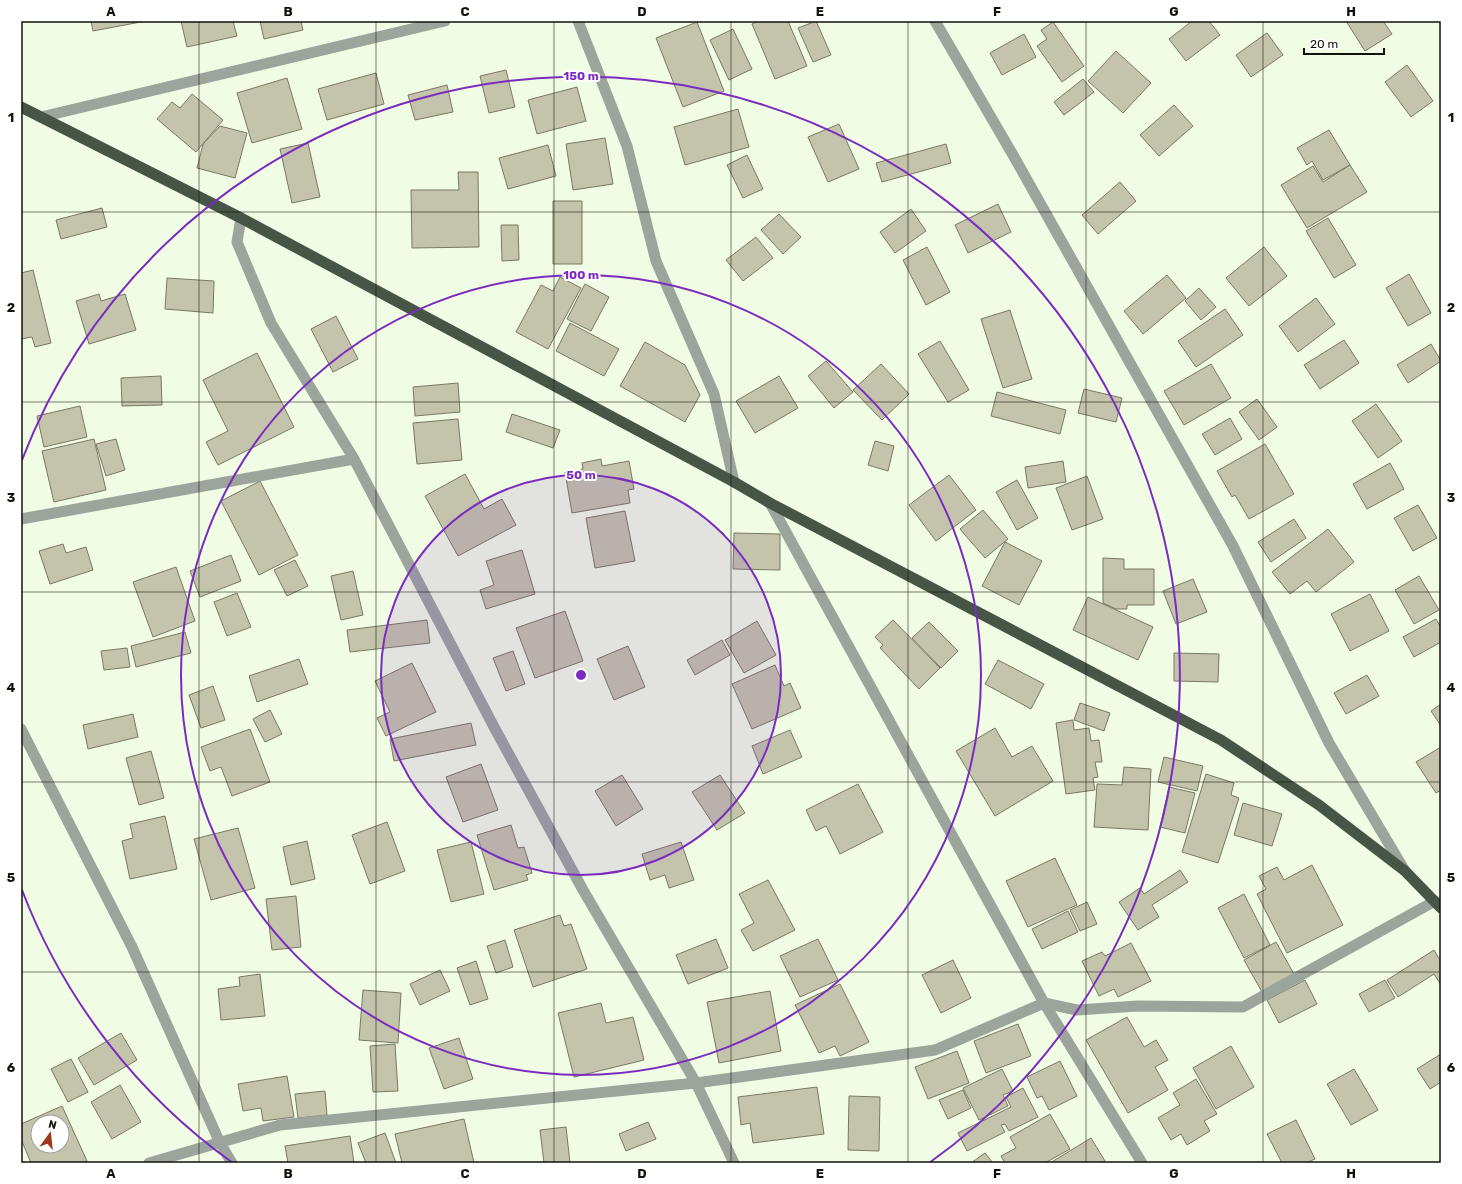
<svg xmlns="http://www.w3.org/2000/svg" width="1462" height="1184" font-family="Rubik,sans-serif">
<rect width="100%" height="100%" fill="#f1fce4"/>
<path fill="#c3c4ab" stroke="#797963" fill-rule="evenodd" d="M91,21H146L93,31Z
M181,21H233L237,36L187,47Z
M260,21H301L303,30L264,39Z
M759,21H788L807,66L775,79L752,24Z
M816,21L831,55L813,62L798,28Z
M1192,21H1209L1220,35L1186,61L1169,39Z
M1346,21H1383L1392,34L1365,51Z
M697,22L724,91L683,107L656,38Z
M1053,22L1084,66L1062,82L1037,46L1047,39L1041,30Z
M733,29L752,69L729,80L710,40Z
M1267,33L1283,55L1251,77L1236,55Z
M1024,34L1036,57L1002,75L990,53Z
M1116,51L1151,83L1123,113L1088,81Z
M1407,65L1433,101L1411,117L1385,82Z
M506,70L515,107L489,113L480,76Z
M376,73L384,104L327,120L318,89Z
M287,78L302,129L252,143L237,93Z
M1083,79L1094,92L1064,115L1054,102Z
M447,85L453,112L415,120L408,95Z
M577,87L586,121L537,134L528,100Z
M192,94L223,120L196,152L157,119L172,102L180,108Z
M1174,105L1193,126L1159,156L1140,135Z
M738,109L749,147L685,165L674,127Z
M839,124L859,169L828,182L808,137Z
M220,126L247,133L235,178L197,168L203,144Z
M1329,130L1350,165L1323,180L1312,161L1307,165L1297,148Z
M605,138L613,184L573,190L566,144Z
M308,143L320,197L292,203L280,149Z
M946,144L951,163L882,182L876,163Z
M548,145L556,176L508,189L499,158Z
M747,155L763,189L743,198L727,165Z
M1350,165L1367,192L1307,228L1281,185L1313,166L1323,182Z
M458,172H478L479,247L412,248L411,190H459Z
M1120,182L1136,201L1098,234L1082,215Z
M553,201H582V264H553Z
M998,204L1011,232L968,253L955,225Z
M102,208L107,227L61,239L56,220Z
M911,209L926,231L895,253L880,232Z
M779,214L801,237L783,254L761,230Z
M1328,218L1356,265L1334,278L1306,231Z
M501,225H518L519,260L502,261Z
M756,237L773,258L743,281L726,260Z
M927,247L950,292L926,305L903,260Z
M1264,247L1287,276L1249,306L1226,278Z
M33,270L51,343L35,347L32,337L21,339V273Z
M1409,274L1431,313L1408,326L1386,288Z
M1167,275L1186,298L1143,334L1124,311Z
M560,277L581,288L548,349L516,332L541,285L553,291Z
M167,278L214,281L213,313L165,309Z
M585,284L609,297L591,331L567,319Z
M1199,288L1216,307L1201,320L1185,301Z
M99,294L101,301L125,294L136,330L89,344L76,301Z
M1316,298L1335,324L1298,352L1279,326Z
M1225,309L1243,335L1196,367L1178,341Z
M1010,310L1032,379L1003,388L981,319Z
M336,316L358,359L333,372L311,329Z
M570,323L619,349L604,376L556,351Z
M1344,340L1359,363L1320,389L1304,365Z
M940,341L969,390L948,402L918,354Z
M645,342L685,365L700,395L685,422L620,386Z
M1431,344L1441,361L1408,383L1397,365Z
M257,353L294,427L218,465L206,442L228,431L203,380Z
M826,361L853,392L834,408L808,376Z
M881,364L909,394L882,420L853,390Z
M1211,364L1231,398L1184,425L1164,391Z
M161,376L162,405L122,406L121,378Z
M779,376L798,408L755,433L736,401Z
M458,383L460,412L415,416L413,387Z
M1084,389L1122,398L1116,422L1078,413Z
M997,392L1066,410L1060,434L991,416Z
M1257,399L1277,427L1259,440L1239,412Z
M1376,404L1402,441L1378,458L1352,421Z
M80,406L87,437L44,447L37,416Z
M512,414L560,430L553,448L506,432Z
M1230,418L1242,439L1215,455L1202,434Z
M458,419L462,460L417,464L413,423Z
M94,439L106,490L54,502L42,451Z
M116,439L125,470L106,476L96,444Z
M875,441L894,446L888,471L868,465Z
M1265,444L1294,494L1249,519L1235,495L1232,497L1217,471Z
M601,459L602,466L629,461L634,489L628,490L630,503L572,513L565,472L583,469L582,463Z
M1063,461L1066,482L1028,488L1025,467Z
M1390,463L1404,489L1367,509L1353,484Z
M465,474L484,509L502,499L516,525L458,556L425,496Z
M949,475L976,510L936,541L909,505Z
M1087,476L1103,519L1072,530L1056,488Z
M1017,480L1038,518L1017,530L996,492Z
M260,481L298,555L259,575L221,501Z
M1418,505L1437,538L1413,551L1394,518Z
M983,510L1008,539L985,558L960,529Z
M625,511L635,561L595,568L586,518Z
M1294,519L1306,538L1271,562L1258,542Z
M1328,529L1354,562L1316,592L1307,581L1290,594L1272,572Z
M734,533L780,534V570L733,569Z
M1005,542L1042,561L1019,605L982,586Z
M63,544L66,553L86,547L93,570L50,584L39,551Z
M522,550L535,594L486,609L480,590L494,585L486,561Z
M231,555L241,581L200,597L190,571Z
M1103,558L1124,559V569H1154V605H1127V609H1116L1103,603Z
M295,560L308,586L287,596L274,570Z
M176,567L195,621L153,637L133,582Z
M353,571L363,615L341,620L331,576Z
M1419,576L1439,610L1414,624L1395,590Z
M1193,579L1207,612L1176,624L1163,591Z
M237,593L251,627L227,636L214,602Z
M1370,594L1389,631L1350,651L1331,614Z
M1088,597L1153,627L1138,660L1073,630Z
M565,611L583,661L535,678L516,628Z
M1436,619L1441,628V642L1414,657L1403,637Z
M427,620L430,643L350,652L347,630Z
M893,620L940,668L919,689L880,648L883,645L875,637Z
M757,621L776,655L744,673L725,640Z
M929,622L958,651L941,668L912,638Z
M185,632L191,653L136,667L131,646Z
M722,640L730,655L695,675L687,660Z
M628,646L645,687L614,700L597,659Z
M127,648L130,667L104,670L101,651Z
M513,651L525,684L506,691L493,658Z
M1174,653L1219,654L1218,682L1174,681Z
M299,659L308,684L257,702L249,676Z
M998,660L1044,684L1031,709L985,684Z
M412,663L436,712L386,736L377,718L390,712L375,681Z
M775,665L784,686L790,683L801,708L752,729L732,684Z
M1367,675L1379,696L1346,714L1334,693Z
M213,686L225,720L201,728L189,695Z
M1080,703L1110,713L1104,731L1074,720Z
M1441,704V726L1431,711Z
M270,710L282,734L265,742L253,719Z
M133,714L138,737L88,749L83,725Z
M1073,720L1074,730L1089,728L1091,741L1099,740L1102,762H1095L1098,777L1093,778L1095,790L1066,794L1056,723Z
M471,723L476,745L394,761L390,739Z
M995,728L1012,757L1032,746L1053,781L995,816L956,751Z
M250,729L270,782L232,796L221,767L210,771L201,747Z
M790,730L802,757L763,774L752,746Z
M1441,747V790L1436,793L1416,762Z
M151,751L164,798L139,805L126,758Z
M1164,757L1203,766L1197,791L1158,782Z
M481,764L498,810L463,822L446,777Z
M1124,767L1151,769L1148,830L1094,827L1097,784L1122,785Z
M1206,774L1234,783L1231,795L1239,798L1218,863L1182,852Z
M622,775L643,809L616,826L595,791Z
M720,775L745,813L717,830L692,792Z
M858,784L883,832L840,854L826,826L816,831L806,810Z
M1169,787L1195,793L1185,833L1160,827Z
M1243,803L1282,814L1272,846L1234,835Z
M165,816L177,869L130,879L122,841L133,838L130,824Z
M387,822L405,871L370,884L352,835Z
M511,825L518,848L524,847L532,873L526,875L528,880L494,890L477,835Z
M238,828L255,888L211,900L194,839Z
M307,841L315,879L291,885L283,847Z
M471,842L484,894L451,902L437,850Z
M681,842L694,880L669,888L665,875L650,880L642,854Z
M1055,858L1077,905L1028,927L1006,881Z
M1312,865L1343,925L1287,953L1257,894L1266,889L1259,876L1277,867L1284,880Z
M1180,870L1188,882L1152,905L1159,917L1138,930L1119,902L1140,888L1144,894Z
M768,880L795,930L753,951L741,930L754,923L739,894Z
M1244,894L1270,945L1244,958L1218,908Z
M296,896L301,947L272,950L266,899Z
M1087,902L1097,924L1080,931L1070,910Z
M1068,911L1078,932L1042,949L1032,929Z
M560,915L564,926L571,924L587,969L533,987L514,930Z
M716,939L728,968L688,984L676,955Z
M818,939L838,980L800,997L780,956Z
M505,940L513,967L496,973L487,946Z
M1276,942L1294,974L1262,992L1244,960Z
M1131,943L1151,981L1118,997L1114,989L1099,996L1082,961L1102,952L1105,956Z
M1434,950L1441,962V985L1434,974L1398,997L1387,980Z
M953,960L971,998L941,1013L922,975Z
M476,961L488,999L470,1005L457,968Z
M440,970L450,991L420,1005L410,984Z
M260,974L265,1016L221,1020L218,989L240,986L239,977Z
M1305,980L1317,1004L1279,1023L1267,1000Z
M1385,980L1395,998L1369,1012L1359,994Z
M840,984L869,1042L840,1056L835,1046L819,1053L795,1005Z
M363,990L401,993L398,1043L359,1040Z
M770,991L781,1051L719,1063L707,1002Z
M601,1003L606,1023L633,1017L644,1060L574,1077L558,1013Z
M1127,1017L1144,1047L1156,1040L1168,1060L1155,1067L1168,1090L1128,1113L1086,1040Z
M1018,1024L1031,1056L986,1073L974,1041Z
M121,1033L137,1060L94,1085L78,1058Z
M459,1038L473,1079L444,1089L429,1048Z
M395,1044L398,1091L373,1092L370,1046Z
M1231,1046L1254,1087L1216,1109L1193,1068Z
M957,1051L969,1083L928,1099L915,1067Z
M1441,1054V1082L1430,1089L1417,1069Z
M71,1059L88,1092L68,1102L51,1069Z
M1060,1061L1077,1096L1049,1110L1042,1096L1037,1098L1027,1077Z
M1002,1069L1013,1091L1003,1095L1008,1106L979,1120L963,1088Z
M1354,1069L1378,1110L1351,1125L1327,1084Z
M287,1076L294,1117L263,1121L261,1108L243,1111L238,1084Z
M1196,1079L1217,1114L1204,1121L1210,1131L1187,1145L1181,1134L1171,1140L1158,1118L1180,1105L1173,1093Z
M120,1085L141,1122L112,1139L91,1102Z
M817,1087L824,1134L753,1143L750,1123L741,1125L738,1097Z
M1023,1088L1038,1117L1009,1131L1005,1124L1001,1125L1005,1132L967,1151L958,1133L1011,1107L1006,1097Z
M963,1090L971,1108L948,1119L939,1100Z
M325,1091L327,1115L298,1118L295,1094Z
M849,1096L880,1097L879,1151L848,1150Z
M62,1106L87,1161L82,1163H31L21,1139V1124ZM38,1122H62V1146H38Z
M1050,1114L1070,1149L1045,1163H1005L1001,1156L1016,1148L1010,1137Z
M464,1119L474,1163H402L395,1134Z
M1296,1120L1315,1159L1306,1163H1282L1267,1134Z
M648,1122L656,1139L626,1151L619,1134Z
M566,1127L570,1163H544L540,1130Z
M385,1133L396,1163H366L358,1143Z
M350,1136L354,1163H288L285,1146Z
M1091,1138L1105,1161L1101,1163H1050Z
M985,1153L993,1163H971Z"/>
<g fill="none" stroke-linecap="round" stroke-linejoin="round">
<path stroke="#9ca59c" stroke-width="11" d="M578,21L627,146L656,261L714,394L734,482
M935,21L1013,155L1233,546L1329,743L1405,871
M41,117L445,21
M241,218L237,242L271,323L354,459L494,727L583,890L696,1083L734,1163
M770,503L1044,1003L1142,1163
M21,519L354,459
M21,729L132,947L220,1143L232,1163
M149,1163L280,1125L696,1083L935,1050L1044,1003L1077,1010L1138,1006L1243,1007L1435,901"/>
<path stroke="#465546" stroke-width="11" d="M21,107L241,218L734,482L770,503L1221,740L1319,805L1405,871L1441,908"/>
</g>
<path fill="none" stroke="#0f130a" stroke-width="1" stroke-opacity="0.55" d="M199,21V1163M376,21V1163M554,21V1163M731,21V1163M908,21V1163M1086,21V1163M1263,21V1163M21,212H1441M21,402H1441M21,592H1441M21,782H1441M21,972H1441"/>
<circle cx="581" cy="675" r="200" fill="#7b2cbf" fill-opacity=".12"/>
<g fill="none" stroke="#7b2cbf" stroke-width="2">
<circle cx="581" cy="675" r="200"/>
<circle cx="581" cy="675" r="400"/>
<path d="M233 1163A599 599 0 0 1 22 890M22 460A599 599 0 1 1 929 1163"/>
</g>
<circle cx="581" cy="675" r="6" fill="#7b2cbf" stroke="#fff" stroke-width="2"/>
<g font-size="12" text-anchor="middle" font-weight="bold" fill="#7b2cbf" stroke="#fff" stroke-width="4" stroke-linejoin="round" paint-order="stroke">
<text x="581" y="80">150 m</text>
<text x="581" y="279">100 m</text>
<text x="581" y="479">50 m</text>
</g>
<rect width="1462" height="1184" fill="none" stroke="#ffffff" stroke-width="44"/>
<g transform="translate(50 1134) rotate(15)"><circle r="19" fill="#ffffff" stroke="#9fa19d"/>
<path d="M0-3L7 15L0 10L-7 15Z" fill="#a03918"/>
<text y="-6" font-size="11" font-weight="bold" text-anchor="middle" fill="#0f130a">N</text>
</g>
<path d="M1304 48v6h80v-6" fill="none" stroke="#0f130a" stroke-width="2"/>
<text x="1310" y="48" font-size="12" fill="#0f130a" stroke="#ffffff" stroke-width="3" paint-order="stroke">20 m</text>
<rect x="22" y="22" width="1418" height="1140" fill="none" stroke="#0f130a" stroke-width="1.5"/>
<g font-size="13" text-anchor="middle" font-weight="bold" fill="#0f130a">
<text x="111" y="16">A</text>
<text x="288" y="16">B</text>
<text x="465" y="16">C</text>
<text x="642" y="16">D</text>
<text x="820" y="16">E</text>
<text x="997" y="16">F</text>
<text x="1174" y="16">G</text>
<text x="1351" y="16">H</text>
<text x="11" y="122">1</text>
<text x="1451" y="122">1</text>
<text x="11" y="312">2</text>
<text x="1451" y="312">2</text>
<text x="11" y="502">3</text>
<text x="1451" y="502">3</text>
<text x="11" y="692">4</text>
<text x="1451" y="692">4</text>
<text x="11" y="882">5</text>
<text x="1451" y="882">5</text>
<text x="11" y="1072">6</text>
<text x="1451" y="1072">6</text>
<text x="111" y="1178">A</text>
<text x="288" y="1178">B</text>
<text x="465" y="1178">C</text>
<text x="642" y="1178">D</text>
<text x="820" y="1178">E</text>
<text x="997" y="1178">F</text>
<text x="1174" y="1178">G</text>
<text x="1351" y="1178">H</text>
</g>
</svg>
